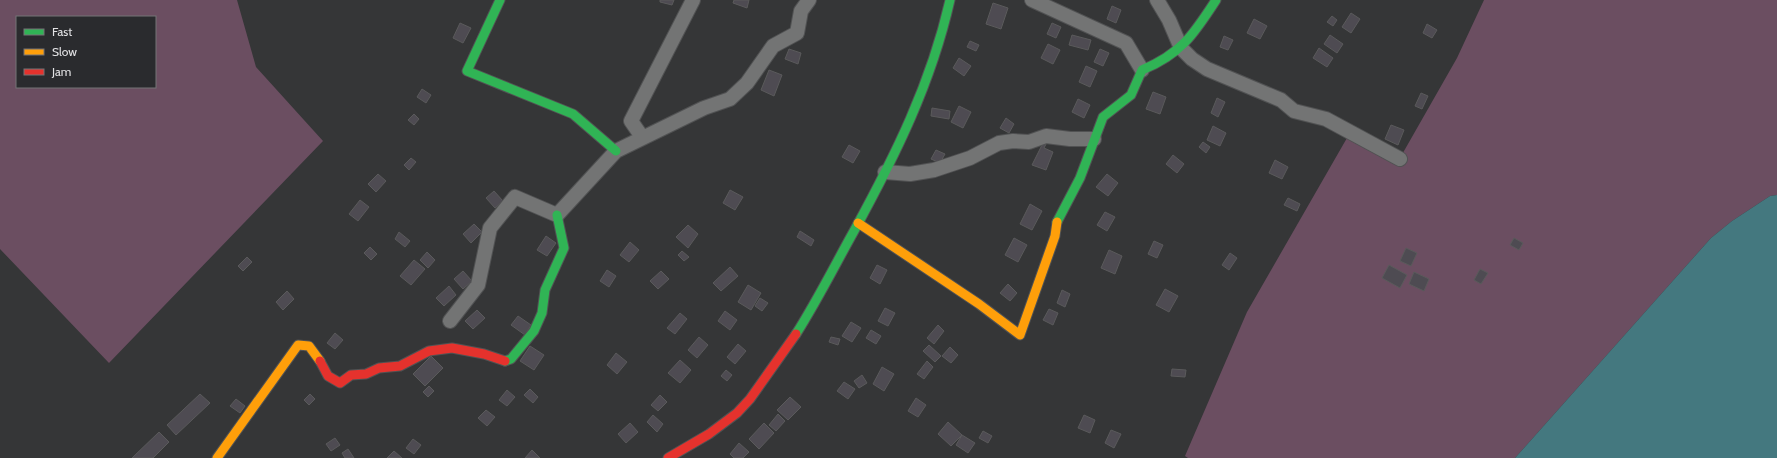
<svg xmlns="http://www.w3.org/2000/svg" width="1777" height="458" font-family="Cabin,sans-serif">
<rect width="100%" height="100%" fill="#353637"/>
<path fill="#6b4e61" fill-rule="evenodd" d="M0,0H237L256,67L323,141L109,363L0,249ZM17,17H155V87H17Z
M1484,0H1777V195L1770,196L1732,221L1711,238L1515,458H1188L1185,456L1247,312L1351,131L1400,158L1457,58Z"/>
<path fill="#44787f" d="M1777,195V458H1515L1711,238L1732,221L1770,196Z"/>
<path fill="#4e4b52" stroke="#5a5a5b" d="M660,0H674L672,5L660,2Z
M734,0H749L747,8L733,3Z
M993,3L1008,8L1001,29L986,24Z
M1112,6L1121,10L1116,23L1107,19Z
M1351,13L1360,19L1351,33L1342,27Z
M1332,16L1337,20L1333,26L1327,22Z
M1254,19L1267,26L1260,39L1247,33Z
M460,23L471,28L463,43L453,38Z
M1052,23L1061,27L1056,38L1047,34Z
M1427,24L1437,30L1432,38L1423,33Z
M1072,35L1091,40L1088,50L1069,45Z
M1330,35L1343,44L1337,53L1324,44Z
M1224,36L1233,40L1228,50L1220,47Z
M970,41L979,45L976,51L967,47Z
M1048,44L1060,50L1053,64L1041,58Z
M1319,48L1333,58L1327,67L1313,58Z
M789,49L801,53L798,64L785,59Z
M1100,49L1109,53L1103,66L1094,62Z
M959,58L971,66L964,76L953,68Z
M1086,66L1097,71L1090,87L1079,82Z
M769,70L782,75L774,96L761,90Z
M422,89L431,95L426,103L417,97Z
M1153,92L1166,97L1160,114L1146,109Z
M1421,93L1428,96L1422,109L1415,106Z
M1217,98L1225,102L1218,117L1211,113Z
M1078,99L1090,105L1084,118L1072,112Z
M959,106L971,112L963,128L951,122Z
M932,108L950,111L949,119L931,116Z
M414,114L419,119L414,125L408,120Z
M1006,118L1014,124L1009,133L1000,128Z
M1391,125L1404,130L1398,145L1385,139Z
M1213,126L1226,133L1220,146L1207,140Z
M1044,141L1047,142L1044,148L1053,152L1046,170L1032,165Z
M1203,142L1210,147L1206,153L1199,147Z
M849,145L860,151L853,163L842,157Z
M936,150L945,154L940,163L931,159Z
M1173,155L1184,164L1177,173L1166,164Z
M411,158L416,162L409,170L404,165Z
M1275,160L1288,167L1282,179L1269,173Z
M378,174L386,181L376,192L368,184Z
M1107,174L1118,183L1108,196L1096,187Z
M730,190L743,197L735,210L723,203Z
M494,191L503,201L495,208L486,198Z
M1288,198L1300,204L1297,211L1284,205Z
M360,200L369,207L358,221L349,214Z
M1030,204L1042,211L1032,230L1020,224Z
M1105,212L1115,217L1107,231L1097,225Z
M474,224L482,232L471,243L463,234Z
M688,225L698,234L688,248L676,237Z
M800,231L814,240L811,246L797,237Z
M399,232L410,241L405,247L395,239Z
M546,236L556,243L547,256L537,250Z
M1014,238L1027,245L1018,262L1005,255Z
M1514,238L1523,243L1519,250L1510,245Z
M1154,241L1163,245L1157,258L1148,254Z
M630,242L639,250L629,262L620,255Z
M370,247L377,254L371,260L364,253Z
M1406,248L1417,253L1411,266L1400,261Z
M1109,250L1122,256L1115,274L1101,268Z
M682,251L689,257L684,261L678,255Z
M427,252L435,260L428,268L420,260Z
M1230,253L1237,258L1229,270L1222,265Z
M247,257L252,262L243,271L238,266Z
M414,260L425,269L411,285L400,276Z
M877,265L887,270L880,284L870,278Z
M1389,265L1407,275L1400,288L1382,278Z
M730,267L738,276L721,291L713,283Z
M1480,269L1488,273L1481,284L1474,280Z
M607,270L616,276L609,287L600,281Z
M463,271L472,281L463,289L454,279Z
M661,271L669,279L658,289L650,281Z
M1414,272L1429,279L1424,291L1409,284Z
M1008,284L1017,293L1010,301L1000,293Z
M748,285L761,293L751,310L738,302Z
M449,286L456,295L444,306L436,298Z
M1165,289L1178,296L1169,312L1156,305Z
M1062,290L1070,294L1065,307L1057,303Z
M287,291L294,299L283,310L276,302Z
M760,298L768,303L762,311L755,306Z
M885,308L895,313L888,326L878,321Z
M1049,309L1058,313L1053,325L1043,320Z
M477,310L485,318L473,329L465,321Z
M725,311L737,320L730,330L718,321Z
M680,313L687,319L675,334L667,328Z
M518,316L531,325L525,335L511,325Z
M851,322L861,328L852,342L842,336Z
M938,325L944,331L934,344L927,338Z
M871,330L881,336L876,344L866,338Z
M335,333L343,340L335,349L327,343Z
M699,337L708,345L697,358L688,350Z
M831,337L840,339L838,345L829,342Z
M738,344L746,351L735,364L727,357Z
M929,345L941,356L935,362L923,351Z
M530,346L544,355L534,370L520,361Z
M950,347L958,355L951,363L942,356Z
M616,353L627,362L617,374L607,365Z
M431,356L443,368L425,386L413,374Z
M680,360L691,370L680,383L668,373Z
M927,361L933,367L924,379L917,374Z
M882,367L894,374L884,391L873,384Z
M1172,369L1186,370L1185,377L1171,376Z
M726,370L732,375L727,381L721,376Z
M862,375L867,383L859,388L854,381Z
M844,382L855,389L848,399L837,391Z
M429,386L434,391L428,397L423,392Z
M530,389L538,397L533,403L524,395Z
M507,390L515,397L507,406L499,400Z
M200,394L210,403L176,435L167,425Z
M310,394L315,399L309,405L304,400Z
M660,395L667,402L658,411L651,405Z
M790,397L801,407L788,420L777,410Z
M916,398L926,405L918,417L908,411Z
M236,399L245,406L240,413L230,406Z
M486,410L495,417L487,426L478,418Z
M778,414L785,421L776,431L769,425Z
M653,415L663,424L657,432L647,422Z
M1084,415L1095,420L1090,433L1078,428Z
M948,422L962,435L951,446L938,434Z
M630,423L638,432L626,443L618,434Z
M764,423L774,433L759,449L749,439Z
M1111,430L1121,434L1114,448L1105,443Z
M983,431L992,436L988,443L979,438Z
M159,432L169,442L153,458H132Z
M962,435L975,443L968,453L956,445Z
M335,438L340,445L331,451L326,444Z
M413,439L421,445L414,454L406,448Z
M739,443L749,452L743,458H734L730,454Z
M348,449L354,458H345L342,453Z
M532,450L540,458H525Z
M394,451L402,458H387Z"/>
<g fill="none" stroke-linecap="round" stroke-linejoin="round">
<defs>
<path id="street" d="M1032,0L1126,43L1142,70
M1157,0L1169,20L1181,48L1192,59L1207,69L1281,100L1294,111L1326,119L1400,159
M642,137L631,121L693,0
M885,172L910,174L934,170L970,158L999,143L1013,141L1029,142L1046,136L1070,139H1094
M450,321L478,285L490,228L515,197L557,215L616,151L704,108L730,99L747,83L773,46L797,33L801,11L809,0"/>
<path id="fast" d="M500,0L467,71L573,114L616,151
M1057,222L1080,178L1103,117L1131,95L1142,70C1181,54 1194,34 1216,0
M796,334C817,301 835,265 854,231C895,156 931,84 950,0
M505,361L511,359L534,331L542,313L545,290L564,248L557,215"/>
<path id="slow" d="M858,223L979,304L1020,335L1055,236L1057,222
M217,458L298,345L309,346L320,361"/>
<path id="jam" d="M320,361L328,376L340,383L351,375L366,374L379,368L400,366L429,351L452,348L484,354L505,361
M668,458L709,434L737,413L750,399L796,334"/>
</defs>
<use href="#street" stroke="#515253" stroke-width="16"/>
<use href="#fast" stroke="#515253" stroke-width="11"/>
<use href="#slow" stroke="#515253" stroke-width="11"/>
<use href="#jam" stroke="#515253" stroke-width="11"/>
<use href="#street" stroke="#737474" stroke-width="14"/>
<use href="#fast" stroke="#30b455" stroke-width="9"/>
<use href="#slow" stroke="#ff9f0a" stroke-width="9"/>
<use href="#jam" stroke="#e5322d" stroke-width="9"/>
</g>
<rect x="16" y="16" width="140" height="72" fill="#2a2b2e" stroke="#747477"/>
<rect x="24" y="29" width="20" height="6" fill="#30b455" stroke="#747477"/>
<text x="52" y="36" font-size="12" fill="#e2e2e4">Fast</text>
<rect x="24" y="49" width="20" height="6" fill="#ff9f0a" stroke="#747477"/>
<text x="52" y="56" font-size="12" fill="#e2e2e4">Slow</text>
<rect x="24" y="69" width="20" height="6" fill="#e5322d" stroke="#747477"/>
<text x="52" y="76" font-size="12" fill="#e2e2e4">Jam</text>
</svg>
